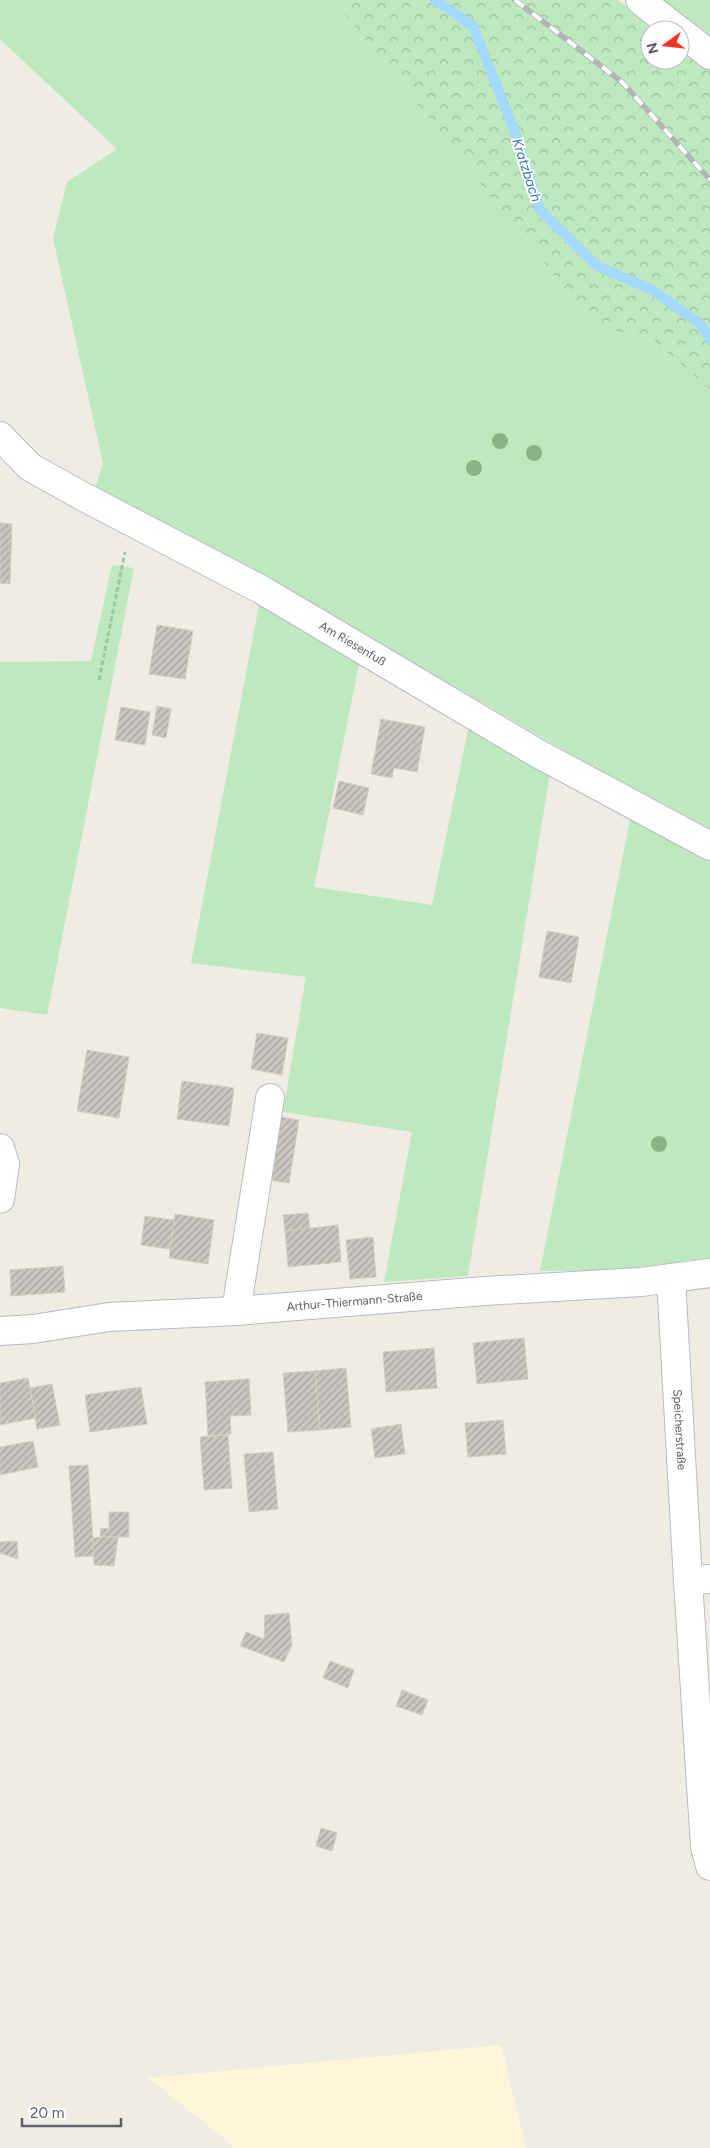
<svg xmlns="http://www.w3.org/2000/svg" width="710" height="2148" font-family="Figtree,sans-serif">
<defs>
<pattern id="forest-crowns" width="20" height="18" patternUnits="userSpaceOnUse" patternTransform="scale(1.25)"><rect width="20" height="18" fill="#bee8be"/><path d="M2 6a3 3 0 1 1 6 0M12 15a3 3 0 1 1 6 0" fill="none" stroke="#9dbf9e"/></pattern>
<pattern id="building-hatch" width="6" height="6" patternUnits="userSpaceOnUse" patternTransform="scale(1.25)"><rect width="6" height="6" fill="#cac6c0"/><path d="M-1 1l2-2M0 6l6-6M5 7l2-2" fill="none" stroke="#a7a4a0"/></pattern>
</defs>
<rect width="100%" height="100%" fill="#efece3"/>
<path fill="#fff5d8" d="M501,2045L526,2148H232L230,2143L148,2078Z"/>
<path fill="#bee8be" d="M0,0H333L594,325L654,341L710,389V835L266,577L95,490L103,463L53,238L67,182L117,149L0,39Z
M657,0H710V42Z
M112,565L134,568L47,1015L0,1008V662L91,661Z
M260,600L360,660L314,887L432,905L469,725L550,773L468,1276L384,1282L412,1132L283,1112L306,977L191,963Z
M630,820L710,859V1260L649,1270L540,1271Z"/>
<path fill="url(#forest-crowns)" d="M333,0H618L659,30H650V60H680V45L710,68V389L654,341L594,325Z"/>
<g fill="none" stroke-linecap="round" stroke-linejoin="round">
<path stroke="#a3d8ff" stroke-width="10" d="M435,0L473,26L513,127L540,210L597,266L653,290L700,324L710,339"/>
</g>
<path fill="url(#building-hatch)" stroke="#d4cec1" d="M0,523L12,524L10,584L0,583Z
M157,625L193,631L185,679L149,674Z
M157,706L171,709L166,738L152,735Z
M121,707L150,712L145,745L115,740Z
M381,719L425,727L417,772L394,768L392,778L371,774Z
M339,781L369,788L363,815L333,808Z
M547,931L579,937L571,983L539,977Z
M257,1033L288,1038L282,1075L251,1069Z
M87,1050L129,1057L119,1118L77,1111Z
M182,1081L234,1088L229,1126L177,1119Z
M280,1117L299,1120L289,1183L269,1180Z
M308,1213L310,1228L285,1231L283,1215Z
M175,1214L214,1220L208,1264L169,1258Z
M145,1216L174,1220L170,1249L141,1245Z
M338,1225L341,1262L288,1267L285,1231Z
M373,1237L376,1277L350,1279L346,1240Z
M63,1266L65,1292L11,1296L10,1270Z
M524,1338L528,1379L477,1384L473,1343Z
M434,1348L437,1388L386,1392L383,1352Z
M346,1368L351,1427L320,1430L315,1371Z
M315,1371L320,1430L288,1432L283,1373Z
M28,1378L36,1418L0,1425V1383Z
M249,1379L251,1415L230,1416L231,1434L208,1436L205,1382Z
M52,1384L60,1425L37,1429L30,1388Z
M141,1387L147,1424L90,1432L85,1395Z
M503,1420L506,1454L468,1457L465,1423Z
M401,1424L405,1454L375,1458L371,1429Z
M228,1435L232,1488L204,1490L200,1437Z
M33,1441L38,1467L0,1475V1447Z
M273,1452L278,1509L249,1512L244,1454Z
M88,1465L94,1556L75,1557L69,1466Z
M109,1512H129V1537H100L101,1528L109,1529Z
M100,1537H118L114,1566L94,1565L93,1538Z
M17,1541L18,1559L0,1553V1542Z
M289,1613L292,1645L284,1662L240,1646L246,1632L264,1639L265,1615Z
M330,1661L354,1670L348,1688L323,1678Z
M402,1690L428,1700L422,1715L396,1706Z
M321,1828L337,1833L332,1851L316,1846Z"/>
<g fill="none" stroke-linecap="round" stroke-linejoin="round">
<defs>
<g id="minor">
<path d="M640,0L678,30"/>
<path d="M680,31L710,55"/>
<path id="s1" d="M0,436L30,467L84,497L262,590L537,753L710,846"/>
<path d="M0,1148L5,1164L0,1199"/>
<path id="s2" d="M671,1278L688,1581L710,1579"/>
<path d="M236,1311L270,1098"/>
<path id="s3" d="M0,1331L33,1329L109,1317L236,1311L485,1291L641,1282L710,1273"/>
<path d="M688,1581L705,1847L710,1866"/>
</g>
</defs>
<use href="#minor" stroke="#b8bbc0" stroke-width="30"/>
<path stroke="#96c9a5" stroke-width="3" stroke-dasharray="5 2.5" stroke-linecap="butt" d="M99,680L125,552"/>
<use href="#minor" stroke="#fff" stroke-width="28"/>
<defs>
<path id="rail" d="M515,0L622,82L710,180"/>
</defs>
<use href="#rail" stroke="#b4b5b6" stroke-width="5.5"/>
<use href="#rail" stroke="#fff" stroke-width="4" stroke-dasharray="11" stroke-linecap="butt"/>
</g>
<g fill="#86b482">
<circle cx="500" cy="441" r="8"/>
<circle cx="534" cy="453" r="8"/>
<circle cx="474" cy="468" r="8"/>
<circle cx="659" cy="1144" r="8"/>
</g>
<g text-anchor="middle" stroke-width="4" stroke-linejoin="round" paint-order="stroke">
<g font-size="12" fill="#5b5f65" stroke="#fff">
<text dy="4" stroke="none"><textPath href="#s1" startOffset="411">Am Riesenfuß</textPath></text>
<text dy="4" stroke="none"><textPath href="#s3" startOffset="356">Arthur-Thiermann-Straße</textPath></text>
<text dy="4" stroke="none"><textPath href="#s2" startOffset="152">Speicherstraße</textPath></text>
</g>
<g font-size="14" font-style="italic" fill="#3a78b8" stroke="#fff">
<text transform="translate(527 170) rotate(72)" y="5">Kratzbach</text>
</g>
</g>
<g transform="translate(665 45) rotate(255)"><circle r="24" fill="#ffffff" stroke="#bdbfc1"/>
<path d="M0-4L9 19L0 12L-9 19Z" fill="#f33225"/>
<text y="-8" font-size="14" font-weight="bold" text-anchor="middle" fill="#5b5f65">N</text>
</g>
<path d="M22 2118v8h99v-8" fill="none" stroke="#5b5f65" stroke-width="2.5"/>
<text x="30" y="2118" font-size="15" fill="#5b5f65" stroke="#ffffff" stroke-width="4" paint-order="stroke">20 m</text>
</svg>
